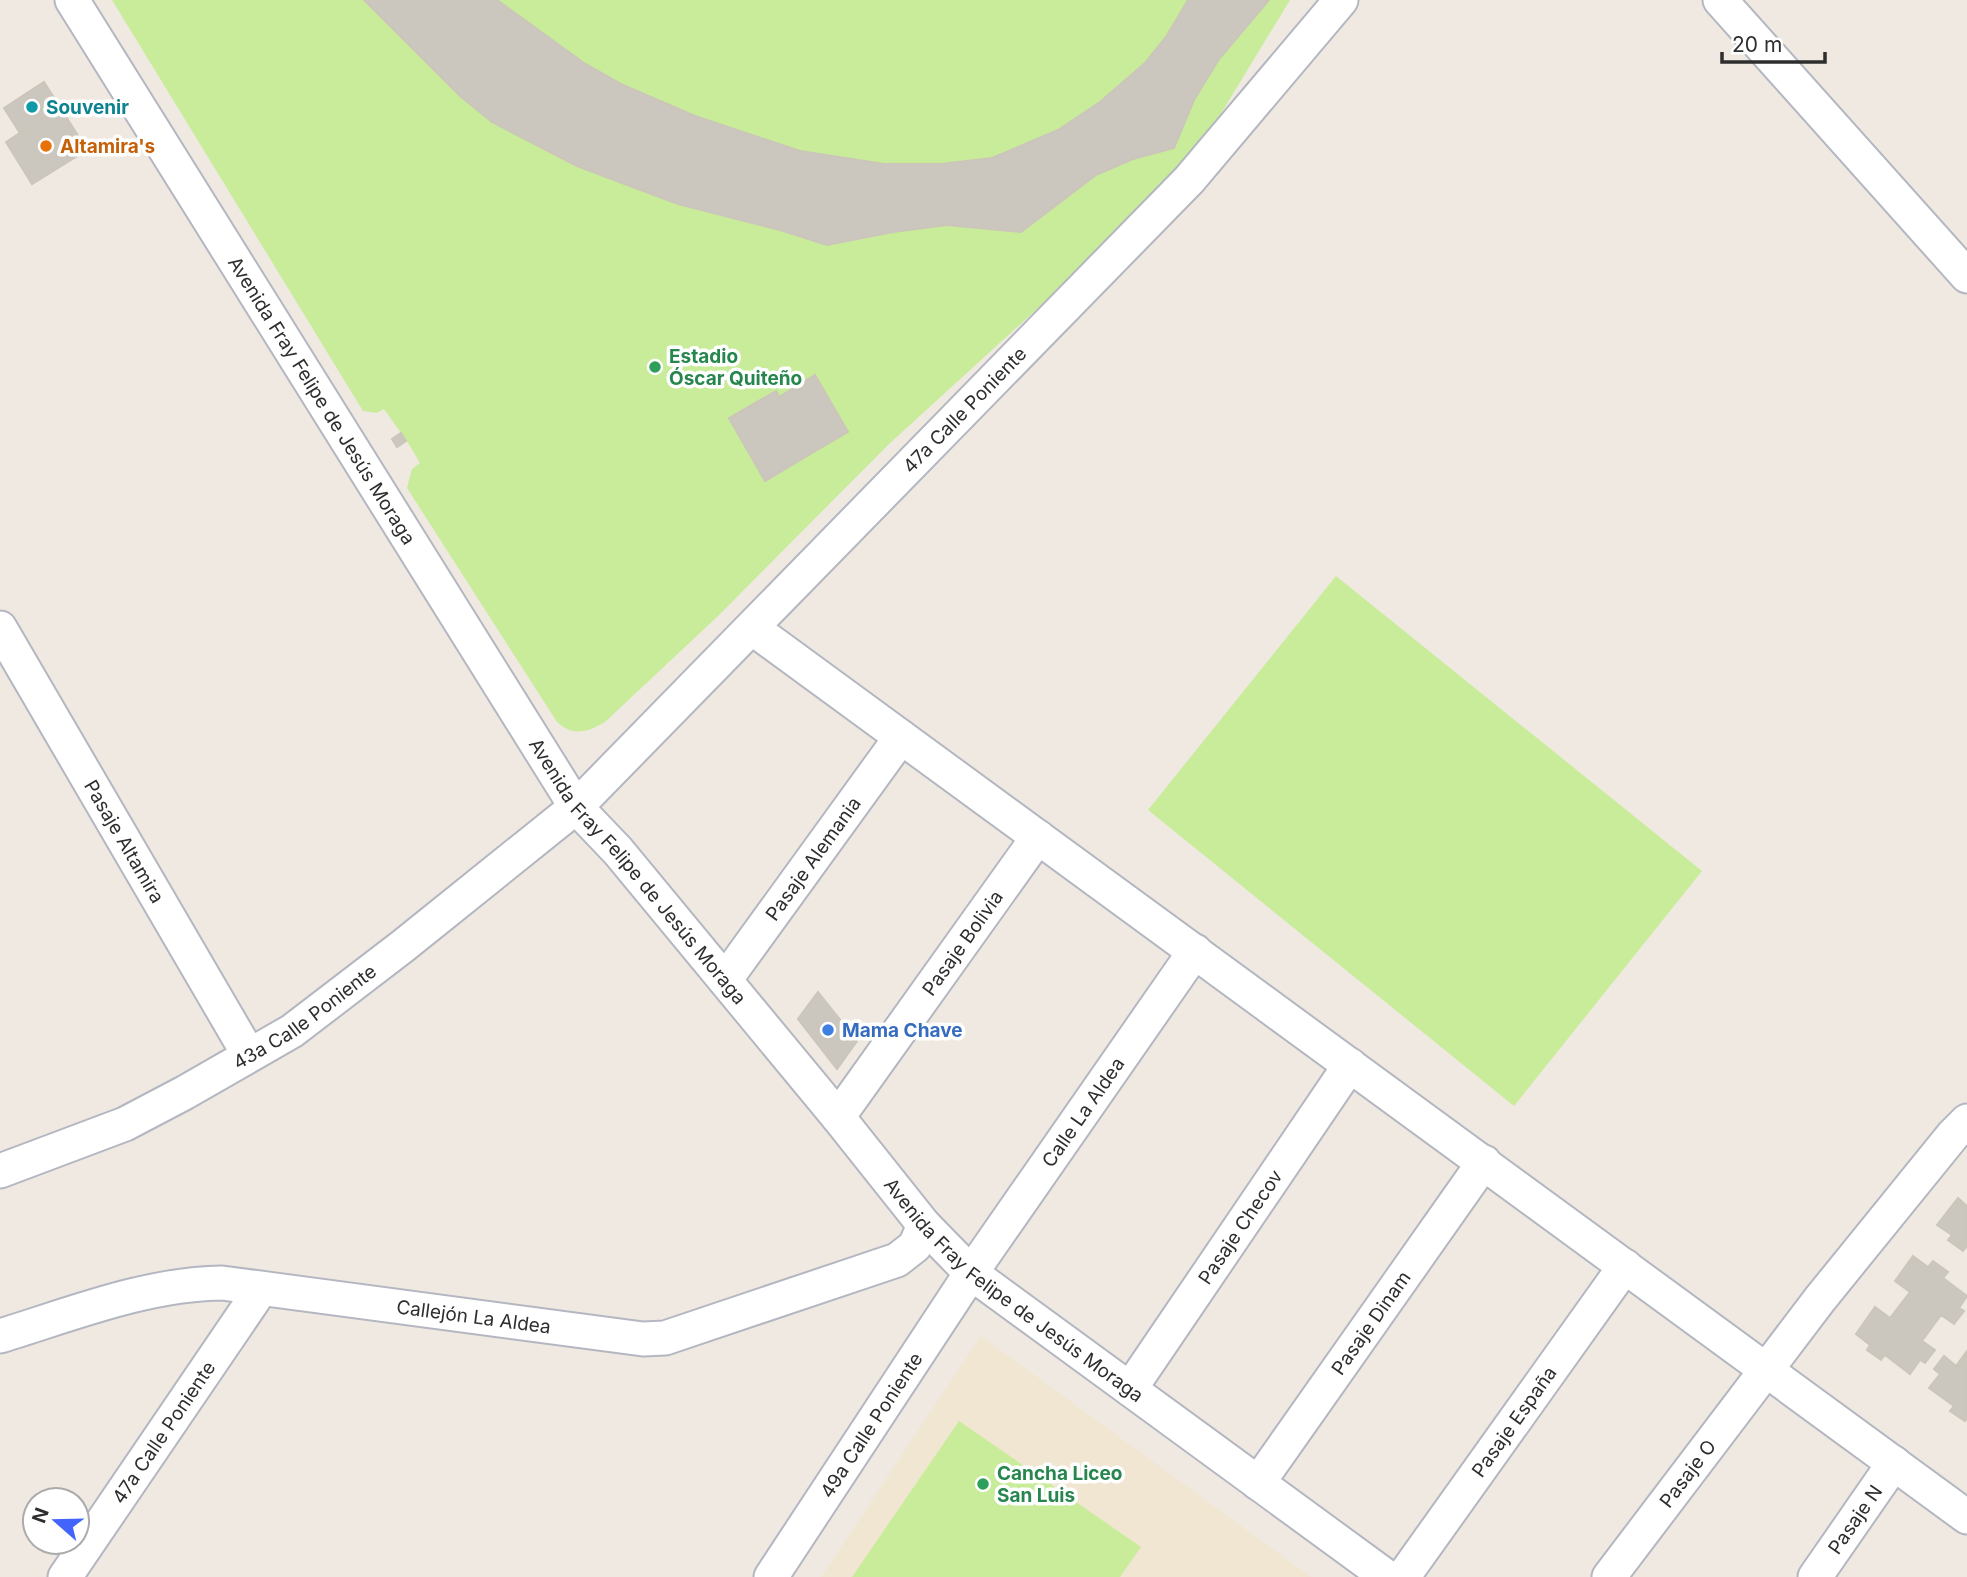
<svg xmlns="http://www.w3.org/2000/svg" width="1967" height="1577" font-family="Inter,sans-serif">
<rect width="100%" height="100%" fill="#efe9e1"/>
<path fill="#f0e6d1" d="M981,1336L1311,1577H821Z"/>
<path fill="#c9ec9a" d="M112,0H1290L1211,130L1129,225L888,445L718,616L605,722C588,732 573,737 557,722L407,488L412,469L420,463L407,441L397,447L392,439L401,433L384,409L377,413L363,411Z
M1336,576L1702,871L1514,1106L1148,810Z
M959,1421L1141,1547L1120,1577H852Z"/>
<path fill="#cbc7bf" stroke="#cbc5ba" stroke-width="2" d="M364,0H497L584,63L623,85L695,116L800,151L884,164H941L992,158L1058,130L1100,102L1145,63L1166,37L1188,0H1269L1219,59L1194,100L1174,148L1133,159L1096,175L1021,232L947,225L893,232L827,245L780,230L678,204L622,183L577,166L492,122L460,96Z
M44,82L60,107L20,133L4,108Z
M60,107L87,150L32,184L6,142Z
M815,375L848,432L812,453L779,397Z
M776,391L812,453L765,481L729,418Z
M401,433L406,441L397,447L392,439Z
M818,992L857,1041L837,1069L798,1019Z
M1958,1198L1967,1206V1246L1963,1251L1948,1240L1952,1235L1937,1225Z
M1913,1256L1928,1267L1933,1261L1948,1272L1943,1278L1967,1296L1959,1308L1964,1311L1954,1324L1941,1315L1922,1341L1935,1350L1925,1363L1920,1360L1910,1374L1885,1355L1881,1360L1867,1350L1870,1345L1856,1334L1875,1307L1890,1318L1910,1292L1895,1281Z
M1967,1351V1418L1965,1421L1950,1411L1954,1406L1929,1388L1940,1374L1934,1369L1944,1356L1956,1366Z"/>
<g fill="none" stroke-linecap="round" stroke-linejoin="round">
<defs>
<g id="minor">
<path id="s1" d="M72,0L576,807L618,851L838,1117L924,1225L971,1273L1387,1577"/>
<path d="M1720,0L1967,276"/>
<path id="s2" d="M0,628L249,1055"/>
<path d="M752,628L1967,1517"/>
<path id="s3" d="M725,980L901,737"/>
<path id="s4" d="M838,1117L1038,837"/>
<path id="s5" d="M0,1171L125,1124L184,1093L292,1031L403,946L576,807L1189,180L1341,0"/>
<path id="s6" d="M0,1336C72,1314 146,1284 222,1283L643,1339L665,1338L897,1260L915,1246L924,1225"/>
<path id="s7" d="M1130,1389L1350,1065"/>
<path id="s8" d="M1258,1483L1484,1162"/>
<path id="s9" d="M65,1577L261,1289"/>
<path id="s10" d="M771,1577L971,1273L1195,951"/>
<path id="s11" d="M1403,1577L1625,1266"/>
<path id="s12" d="M1609,1577L1820,1299L1953,1135L1967,1121"/>
<path id="s13" d="M1815,1577L1894,1463"/>
</g>
</defs>
<use href="#minor" stroke="#b4b7c1" stroke-width="37"/>
<use href="#minor" stroke="#fff" stroke-width="33"/>
</g>
<circle fill="#0f9aa8" stroke="#fff" stroke-width="2.5" cx="32" cy="107" r="7"/>
<circle fill="#e8710a" stroke="#fff" stroke-width="2.5" cx="46" cy="146" r="7"/>
<g fill="#2e9e5b" stroke="#fff" stroke-width="2.5">
<circle cx="655" cy="367" r="7"/>
<circle cx="983" cy="1484" r="7"/>
</g>
<circle fill="#3f7fe0" stroke="#fff" stroke-width="2.5" cx="828" cy="1030" r="7"/>
<g text-anchor="middle" stroke-width="7" stroke-linejoin="round" paint-order="stroke">
<g font-size="19" font-weight="bold" fill="#0d838f" stroke="#fff" text-anchor="start">
<text x="46" y="114">Souvenir</text>
</g>
<g font-size="19" font-weight="bold" fill="#c56008" stroke="#fff" text-anchor="start">
<text x="60" y="153">Altamira's</text>
</g>
<g font-size="19" font-weight="bold" fill="#27864d" stroke="#fff" text-anchor="start">
<text x="669" y="363">Estadio<tspan x="669" dy="22">Óscar Quiteño</tspan></text>
<text x="997" y="1480">Cancha Liceo<tspan x="997" dy="22">San Luis</tspan></text>
</g>
<g font-size="19" fill="#2e2e2e" stroke="#fff">
<text dy="7" stroke="none"><textPath href="#s1" startOffset="472">Avenida Fray Felipe de Jesús Moraga</textPath></text>
<text dy="7" stroke="none"><textPath href="#s5" startOffset="1242">47a Calle Poniente</textPath></text>
<text dy="7" stroke="none"><textPath href="#s2" startOffset="247">Pasaje Altamira</textPath></text>
<text dy="7" stroke="none"><textPath href="#s3" startOffset="150">Pasaje Alemania</textPath></text>
<text dy="7" stroke="none"><textPath href="#s1" startOffset="1040">Avenida Fray Felipe de Jesús Moraga</textPath></text>
<text dy="7" stroke="none"><textPath href="#s4" startOffset="214">Pasaje Bolivia</textPath></text>
<text dy="7" stroke="none"><textPath href="#s5" startOffset="343">43a Calle Poniente</textPath></text>
<text dy="7" stroke="none"><textPath href="#s10" startOffset="560">Calle La Aldea</textPath></text>
<text dy="7" stroke="none"><textPath href="#s7" startOffset="196">Pasaje Checov</textPath></text>
<text dy="7" stroke="none"><textPath href="#s1" startOffset="1606">Avenida Fray Felipe de Jesús Moraga</textPath></text>
<text dy="7" stroke="none"><textPath href="#s6" startOffset="483">Callejón La Aldea</textPath></text>
<text dy="7" stroke="none"><textPath href="#s8" startOffset="196">Pasaje Dinam</textPath></text>
<text dy="7" stroke="none"><textPath href="#s11" startOffset="191">Pasaje España</textPath></text>
<text dy="7" stroke="none"><textPath href="#s10" startOffset="182">49a Calle Poniente</textPath></text>
<text dy="7" stroke="none"><textPath href="#s9" startOffset="175">47a Calle Poniente</textPath></text>
<text dy="7" stroke="none"><textPath href="#s12" startOffset="130">Pasaje O</textPath></text>
<text dy="7" stroke="none"><textPath href="#s13" startOffset="70">Pasaje N</textPath></text>
</g>
<g font-size="19" font-weight="bold" fill="#366cbe" stroke="#fff" text-anchor="start">
<text x="842" y="1037">Mama Chave</text>
</g>
</g>
<g transform="translate(56 1521) rotate(290)"><circle r="33" fill="#ffffff" stroke="#ababab" stroke-width="2"/>
<path d="M0-5L12 26L0 18L-12 26Z" fill="#4264fb"/>
<text y="-10" font-size="19" font-weight="bold" text-anchor="middle" fill="#2e2e2e">N</text>
</g>
<path d="M1722 52v10h103v-10" fill="none" stroke="#2e2e2e" stroke-width="3.5"/>
<text x="1732" y="52" font-size="21" fill="#2e2e2e" stroke="#ffffff" stroke-width="5" paint-order="stroke">20 m</text>
</svg>
